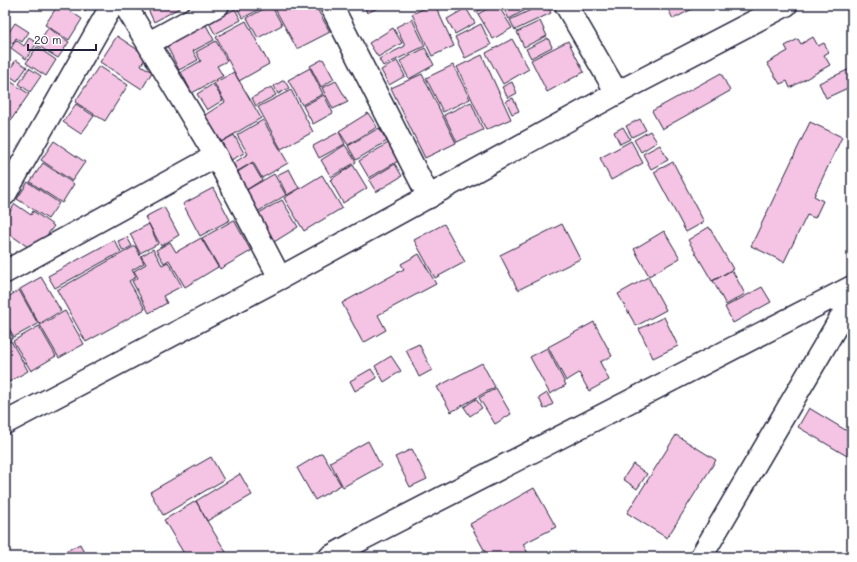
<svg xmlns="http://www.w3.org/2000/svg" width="857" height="562" font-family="Mali,sans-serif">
<rect width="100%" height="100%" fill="#fff"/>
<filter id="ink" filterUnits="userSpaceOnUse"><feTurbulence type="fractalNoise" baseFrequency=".025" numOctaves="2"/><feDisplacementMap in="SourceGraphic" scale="8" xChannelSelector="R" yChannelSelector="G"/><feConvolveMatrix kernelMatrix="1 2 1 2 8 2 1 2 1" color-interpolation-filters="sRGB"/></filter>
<g filter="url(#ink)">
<path fill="#f5c4e4" stroke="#22223b" d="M58,5H61L82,19L69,40L45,25Z
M77,5H88L85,11L77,6Z
M146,5H180L181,7L154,22Z
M242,5H267L243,18L237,8Z
M271,5L282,25L258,38L247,18Z
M273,5H315L330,32L297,49Z
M364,5H384L367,13Z
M432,5H435L454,46L432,56L412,14Z
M471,5H488L476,13Z
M494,5H498L512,28L493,39L478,14Z
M502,5H534L509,19Z
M541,5H547L551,13L515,30L510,20Z
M666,5H698V6L673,19Z
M466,8L475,23L455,34L447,19Z
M235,9L241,20L215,34L209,23Z
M412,19L425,46L383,66L379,59L405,46L396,27Z
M246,21L269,64L239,81L216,37Z
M540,21L547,36L524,47L517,32Z
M15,23L29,32L22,42L16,38L13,44L5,38Z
M205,23L214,40L193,51L198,60L179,70L166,44Z
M481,24L491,45L465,58L455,37Z
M48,28L69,42L58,58L37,45Z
M393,28L402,43L378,57L369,43Z
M117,36L147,56L141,65L152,72L142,89L100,62Z
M813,37L818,46L824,43L829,52L824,55L830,65L790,88L787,81L780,84L767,63L788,51L785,46L798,39L801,44Z
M29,38L37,43L26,59L11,48L16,40L24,46Z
M548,38L552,47L531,58L526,49Z
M512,39L529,69L503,84L486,53Z
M216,41L227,61L217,66L223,76L192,93L181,72L201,61L196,52Z
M568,41L584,72L547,92L531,60Z
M37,47L56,60L46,76L26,63Z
M425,48L434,65L409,79L400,61Z
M482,55L511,119L486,130L457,67Z
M323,59L334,79L321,87L310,66Z
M16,60L27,67L17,81L7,74Z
M397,61L405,76L389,85L381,70Z
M453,65L470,99L443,112L426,78Z
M99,66L128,85L105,121L75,102Z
M29,68L41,76L30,92L19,84Z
M310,68L323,94L302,105L288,80Z
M852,68V86L826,98L819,83Z
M234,72L261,118L221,142L205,115L225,102L214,83Z
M721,73L730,91L662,129L652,111Z
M422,74L456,143L425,158L391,88Z
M7,79L29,94L11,120L5,117V83Z
M284,80L289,88L278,94L274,86Z
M336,81L348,102L333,109L322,88Z
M512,82L517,93L508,98L502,87Z
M213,84L223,100L207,110L197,94Z
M271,87L276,95L256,106L252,98Z
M291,90L313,132L281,149L258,107Z
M324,95L333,113L313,124L303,106Z
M513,98L519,111L512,114L506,101Z
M471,102L483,130L457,142L444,115Z
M76,104L94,116L81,134L63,122Z
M368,113L377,127L348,145L339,131Z
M640,119L646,130L632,137L626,126Z
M263,120L288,163L262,178L253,162L236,172L232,164L248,154L237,135Z
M810,122L842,137L814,196L823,201L815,218L807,215L784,262L751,246Z
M623,127L630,139L620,144L614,132Z
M379,128L387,141L356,160L348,146Z
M650,131L657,142L641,152L634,140Z
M339,132L345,144L319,158L313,146Z
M234,135L244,153L231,160L221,142Z
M54,141L85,162L72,181L41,160Z
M631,141L643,163L611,180L600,158Z
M388,143L398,161L369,178L359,161Z
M345,145L356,162L331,177L321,160Z
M660,145L668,160L651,169L643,154Z
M673,162L704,222L686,232L654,172Z
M43,163L74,184L62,203L30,182Z
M252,163L262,180L246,190L236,173Z
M395,164L402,176L376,192L369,180Z
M353,165L367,188L343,203L330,180Z
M289,169L299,188L287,195L277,175Z
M274,174L286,195L257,212L245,191Z
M322,175L342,208L304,231L284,198Z
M28,182L59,203L48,219L17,199Z
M213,188L230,220L200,236L183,204Z
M282,200L298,227L274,242L257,214Z
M15,204L31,215L33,211L54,226L44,239L28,247L5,231V218Z
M164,207L179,235L161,246L145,217Z
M234,220L251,251L220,269L202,238Z
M149,224L158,244L140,253L130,234Z
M444,224L465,262L435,278L414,240Z
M562,224L580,259L518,290L500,255Z
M709,227L733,269L712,281L688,240Z
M664,231L680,258L649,276L634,249Z
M127,237L132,246L123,251L118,241Z
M201,238L218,267L185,287L169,260L164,263L156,250L170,242L176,252Z
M114,240L121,252L55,288L48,276Z
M135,246L144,263L132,270L136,277L129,281L145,309L86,342L57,290Z
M153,249L162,265L168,262L182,286L163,296L167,303L149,313L132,281L138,278L134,271L146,264L141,256Z
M419,254L436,284L378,315L386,330L363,343L342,303L404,269L401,264Z
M732,270L745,294L726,305L713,281Z
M41,277L61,311L39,324L20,289Z
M648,277L666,310L636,326L618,294Z
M762,287L771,302L733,323L725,307Z
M19,290L38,324L14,337L5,321V299Z
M65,311L84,344L59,358L40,325Z
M664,317L678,346L653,358L639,329Z
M594,322L612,356L600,362L609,380L589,391L579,373L566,381L548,347Z
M5,323L13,338L5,342Z
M39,326L56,356L31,371L13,341Z
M11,341L28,371L5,384V344Z
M419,344L432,370L419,377L406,350Z
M547,348L566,385L550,394L530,357Z
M391,356L401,371L384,382L375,366Z
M482,363L495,387L451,412L437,387Z
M371,369L377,378L355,391L350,381Z
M496,388L511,414L495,424L479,398Z
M547,393L553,404L544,409L539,398Z
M476,399L482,408L470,416L464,407Z
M809,408L852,434V459L798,427Z
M676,435L716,460L667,538L627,513Z
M368,441L381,466L343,487L330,462Z
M412,449L427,479L410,487L395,457Z
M322,453L341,485L315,500L297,468Z
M211,457L224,480L163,515L150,492Z
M633,464L647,474L637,489L623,479Z
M240,474L252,495L207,521L196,501Z
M534,488L556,527L523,544L530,557H488L470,524Z
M196,501L207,521L229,557H186L164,520Z
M80,544L86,557H64L62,553Z"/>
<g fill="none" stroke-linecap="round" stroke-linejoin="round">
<defs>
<path id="street" d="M125,5L216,156L280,278
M331,5L429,197
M566,5L617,93
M149,43L218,5
M5,194L112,5
M5,272L216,156
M330,557L364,538L852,287
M701,557L852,299"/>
<path id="secondary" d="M5,423L280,278L617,93L786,5"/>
</defs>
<use href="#street" stroke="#22223b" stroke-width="25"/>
<use href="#secondary" stroke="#22223b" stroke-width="25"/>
<use href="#street" stroke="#fff" stroke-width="22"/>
<use href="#secondary" stroke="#fff" stroke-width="22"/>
</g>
</g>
<rect width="857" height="562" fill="none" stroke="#fff" stroke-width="20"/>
<rect x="10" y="10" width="837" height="542" fill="none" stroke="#22223b" stroke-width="1.5" filter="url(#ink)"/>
<path d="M28 44v6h68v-6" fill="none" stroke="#22223b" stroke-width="2"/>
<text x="34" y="44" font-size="12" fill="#22223b" stroke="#ffffff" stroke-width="3" paint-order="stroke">20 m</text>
</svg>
